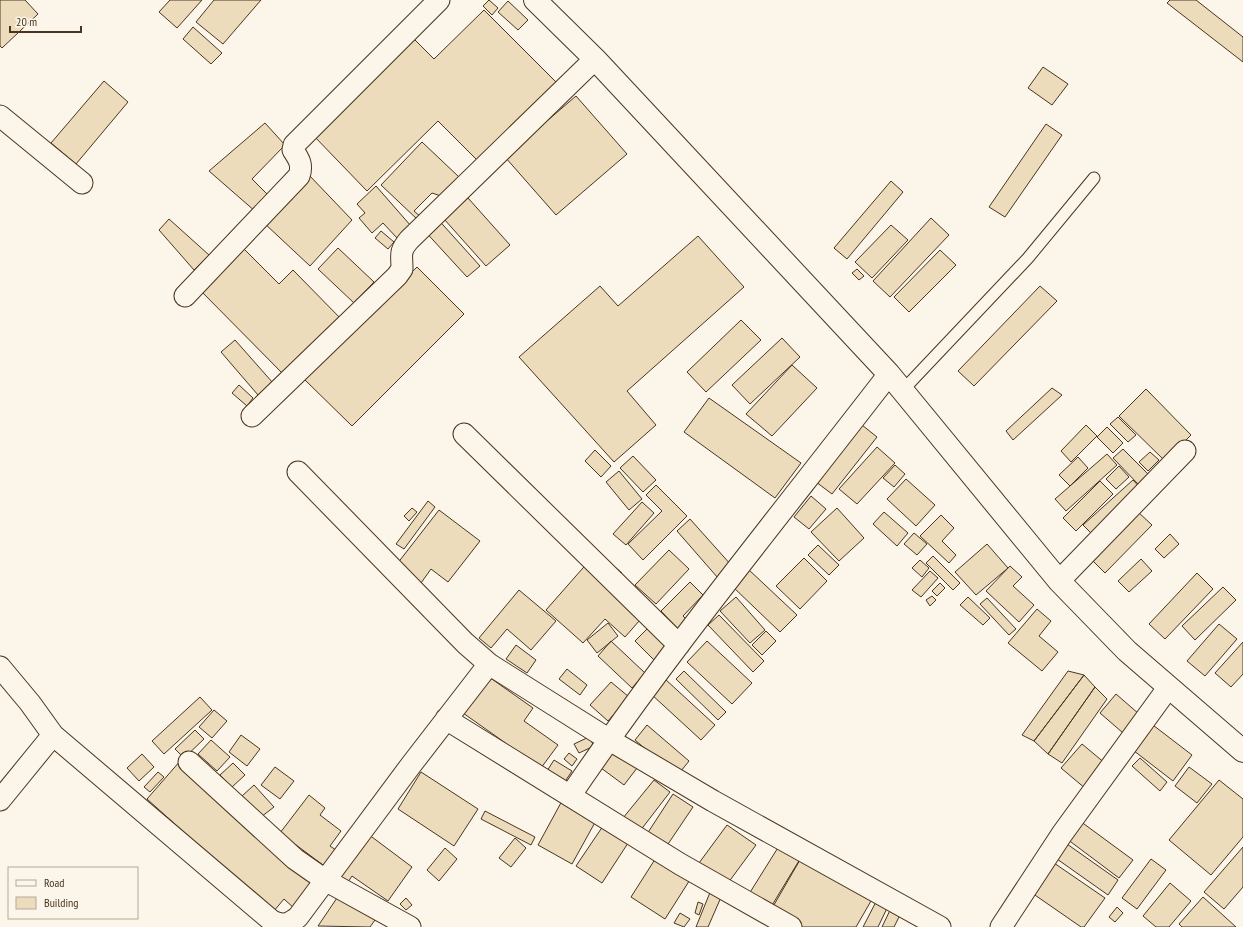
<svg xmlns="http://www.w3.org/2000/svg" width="1243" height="927" font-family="'PT Sans Narrow',sans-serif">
<rect width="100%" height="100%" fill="#fbf6e9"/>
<path fill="#ecdcbc" stroke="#4a3520" d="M0,0H25L38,14L2,48L0,46Z
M170,0H202L177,28L159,12Z
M214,0H261L223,44L196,22Z
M489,0L498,8L492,15L483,6Z
M1170,0H1196L1243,37V62L1167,3Z
M508,1L528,20L518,30L498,12Z
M484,10L560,86L482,165L438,121L367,191L312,134L411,36L434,59Z
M193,27L222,53L211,64L183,39Z
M1043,67L1068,84L1052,105L1028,88Z
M104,81L128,102L76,164L51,143Z
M576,96L627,154L556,215L505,157Z
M265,123L285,145L252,179L270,197L256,212L209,171Z
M1046,124L1062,135L1005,217L989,207Z
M422,142L459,177L441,196L432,193L414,211L421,217L418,220L381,185Z
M308,174L352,220L310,266L263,222Z
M891,181L903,192L847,259L834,248Z
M376,186L411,226L397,238L383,223L372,233L359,218L365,213L357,204Z
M468,198L510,245L486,266L444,219Z
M435,216L480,266L467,277L422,228Z
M931,218L949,235L890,297L873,281Z
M169,219L209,255L194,270L159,230Z
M891,225L908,240L872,278L855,262Z
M381,231L394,242L388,249L375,238Z
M698,236L744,287L627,391L656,425L614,462L519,357L600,286L618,306Z
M241,246L279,284L293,270L344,322L287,378L198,288Z
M338,248L374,282L354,303L318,269Z
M940,250L956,265L909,312L894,297Z
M417,267L464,314L352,426L304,379Z
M857,269L864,276L859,280L852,273Z
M1040,286L1057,301L974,386L958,371Z
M741,320L761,340L706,392L687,372Z
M782,338L800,357L750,404L732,385Z
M235,340L273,383L258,395L221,352Z
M792,365L817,388L772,436L746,414Z
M239,385L253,398L247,406L232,393Z
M1052,388L1062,395L1013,440L1006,431Z
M1146,389L1191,435L1165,461L1119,416Z
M709,398L801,463L775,498L684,432Z
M1118,417L1136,435L1128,442L1110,424Z
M862,425L877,437L832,494L816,482Z
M1086,425L1097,436L1071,462L1061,451Z
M1107,427L1123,443L1113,453L1097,437Z
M877,447L895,463L857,504L839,489Z
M1123,449L1148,474L1138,484L1113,458Z
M595,450L611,466L601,477L585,461Z
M1150,452L1159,460L1148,471L1139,462Z
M1107,454L1117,465L1066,511L1055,499Z
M633,456L656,480L643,492L620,468Z
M1078,457L1088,468L1070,486L1059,475Z
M895,465L905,474L894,487L883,478Z
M1119,466L1129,477L1116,489L1106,479Z
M619,471L642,499L629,510L606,482Z
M906,479L935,505L916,526L887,499Z
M1133,480L1142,490L1093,535L1083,525Z
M1100,481L1113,494L1076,531L1063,518Z
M656,485L687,516L643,560L628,544L662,511L646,495Z
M811,496L826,509L809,529L794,517Z
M428,501L435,507L404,549L396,544Z
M642,502L654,513L626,545L613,534Z
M412,508L417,512L409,521L404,516Z
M837,508L864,538L839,561L811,532Z
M439,510L480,541L448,582L431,569L421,583L397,564Z
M1137,511L1152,525L1105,573L1091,559Z
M884,512L908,533L897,546L873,524Z
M941,515L954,528L942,541L956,555L949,563L920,536Z
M690,519L732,566L718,578L677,531Z
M914,533L927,544L917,555L904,544Z
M1170,534L1179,544L1164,558L1155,549Z
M987,544L1008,568L976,595L955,572Z
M818,545L839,565L829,575L808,555Z
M669,550L689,569L656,604L635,585Z
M597,552L622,573L614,582L647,612L625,637L605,619L583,643L546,610Z
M933,556L960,583L953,590L926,563Z
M804,558L827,581L800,609L776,586Z
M1141,559L1152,571L1129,592L1118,581Z
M920,560L929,568L922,577L912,568Z
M1010,566L1022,577L1013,586L1034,605L1019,622L986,591Z
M748,569L797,615L780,632L732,586Z
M930,571L938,578L921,597L912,590Z
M1197,573L1213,589L1165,639L1149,624Z
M690,582L703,595L683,616L690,623L681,632L661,611Z
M940,583L945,588L937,596L932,591Z
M1223,587L1236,600L1195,640L1182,626Z
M519,590L556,621L531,650L507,629L491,648L479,638Z
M932,596L936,600L930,606L926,600Z
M736,597L765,630L750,643L720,611Z
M968,597L990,618L983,625L960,605Z
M987,598L1016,629L1009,635L980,604Z
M1037,609L1051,621L1039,636L1058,652L1042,671L1008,643Z
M719,615L764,661L753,672L708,625Z
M608,623L618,636L597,653L587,640Z
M1219,624L1237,639L1205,676L1187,661Z
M651,625L670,645L654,660L635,641Z
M766,631L776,641L762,655L752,645Z
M611,641L645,673L632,688L598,656Z
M707,641L752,683L732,704L687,662Z
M1243,642V674L1231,687L1215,673Z
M516,645L536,660L527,673L506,659Z
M567,669L587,685L580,695L559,679Z
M684,671L726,712L718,720L676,679Z
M1068,671L1084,675L1034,741L1022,735Z
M1084,675L1095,687L1048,754L1034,741Z
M489,677L533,708L524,721L558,745L541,768L463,713Z
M665,679L715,725L701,740L651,694Z
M611,682L629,697L608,721L590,705Z
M1095,687L1107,699L1062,763L1048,754Z
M1116,694L1139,714L1123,733L1100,713Z
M200,697L212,710L164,754L152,741Z
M214,710L227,721L212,738L199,727Z
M1149,722L1192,755L1173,781L1129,747Z
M647,725L689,761L677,776L635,740Z
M195,730L204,739L184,758L175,749Z
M241,735L260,749L247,766L229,752Z
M589,737L594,746L579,753L574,744Z
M616,739L644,759L624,785L597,765Z
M211,740L230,757L217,771L198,754Z
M1082,744L1106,764L1086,789L1061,768Z
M569,753L577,759L572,766L564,759Z
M142,754L154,767L139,781L127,768Z
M1140,758L1167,782L1160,791L1132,766Z
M181,760L318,883L295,909L284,899L273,912L147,799Z
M554,760L572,771L564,783L547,771Z
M233,763L245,775L232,787L220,775Z
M275,767L294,781L280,799L261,785Z
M1189,767L1212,784L1197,803L1175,786Z
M158,772L164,777L150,792L144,787Z
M421,772L478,809L454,846L398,809Z
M654,780L670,792L640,831L623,818Z
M1219,780L1243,799V837L1211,875L1169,840Z
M254,785L274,807L261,817L242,796Z
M673,794L693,807L666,847L647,834Z
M309,795L325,808L320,815L341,831L330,846L339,852L327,868L280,833Z
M563,799L598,817L572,864L538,845Z
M485,811L535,837L531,845L481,819Z
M1080,821L1133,860L1119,878L1067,839Z
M605,823L630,840L602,883L576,866Z
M727,825L756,845L728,883L699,863Z
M368,834L412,867L388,901L352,876L348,882L338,875Z
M515,838L526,848L511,867L499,858Z
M1067,844L1118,880L1108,895L1057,859Z
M779,846L800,859L771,907L749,894Z
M1243,847V887L1224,909L1204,892Z
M445,848L457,859L439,881L427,870Z
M659,853L693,875L665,919L631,897Z
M804,853L875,894L856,927H801L771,910Z
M1151,859L1166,870L1137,909L1122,898Z
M1054,863L1105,898L1084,927H1081L1032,893Z
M1170,883L1191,901L1169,927H1156L1143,916Z
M711,890L722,895L708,927H696Z
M339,895L375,920L370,927L318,926Z
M879,896L890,902L878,927H863Z
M1203,897L1236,927H1182L1179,924Z
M406,898L412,905L406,910L400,904Z
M698,902L703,904L699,915L695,913Z
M893,904L903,909L894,927H882Z
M1117,907L1123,913L1115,922L1109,917Z
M680,913L690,919L684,927L674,923Z"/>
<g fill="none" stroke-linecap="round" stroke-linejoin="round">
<defs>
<path id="service" d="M903,390L1028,258L1094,178"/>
<path id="minor" d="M0,116L82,183
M185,296L299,176C303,165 299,159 293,150L294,145L439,0
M252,416L397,276L402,269C402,254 399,252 409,240L595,59
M464,434L679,645
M298,472L465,643L489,664L608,739L713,801L940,927
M1059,581L1185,451
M0,667L30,703L53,735
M446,719L680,864L791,927
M189,762L295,859L325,880L410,927
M570,796C669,650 782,513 889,374
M0,800L53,735L272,921C283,926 288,925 298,917L411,765L489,664
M1001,927L1062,834L1168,688"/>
<path id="primary" d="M535,0L595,59L889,374L1059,581L1127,651L1243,751"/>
</defs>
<use href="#service" stroke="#4a3520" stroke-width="13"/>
<use href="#minor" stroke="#4a3520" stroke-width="23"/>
<use href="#primary" stroke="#4a3520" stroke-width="24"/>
<use href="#service" stroke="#fbf6e9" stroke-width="11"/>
<use href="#minor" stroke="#fbf6e9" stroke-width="21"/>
<use href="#primary" stroke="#fbf6e9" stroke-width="22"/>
</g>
<rect x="8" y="867" width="130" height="52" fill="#fbf6e9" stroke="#b4a999"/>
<rect x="16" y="880" width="20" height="6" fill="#fbf6e9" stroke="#b4a999"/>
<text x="44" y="887" font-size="12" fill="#4a3520">Road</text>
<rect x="16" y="897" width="20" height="12" fill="#ecdcbc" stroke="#b4a999"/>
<text x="44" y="907" font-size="12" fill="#4a3520">Building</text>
<path d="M10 26v6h71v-6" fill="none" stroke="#4a3520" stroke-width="2"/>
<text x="16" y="26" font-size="12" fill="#4a3520" stroke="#fbf6e9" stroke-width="3" paint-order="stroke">20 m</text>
</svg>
